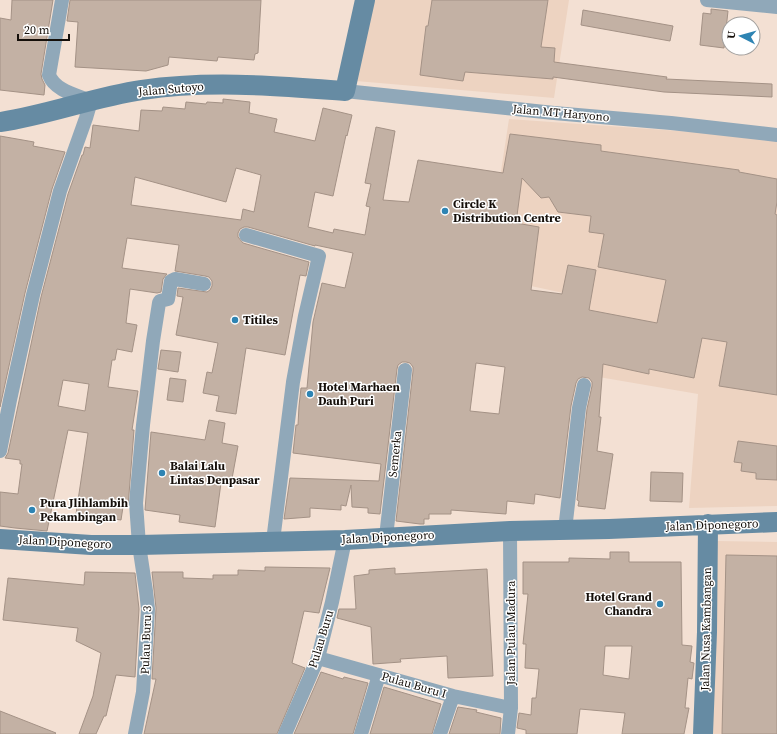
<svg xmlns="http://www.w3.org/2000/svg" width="777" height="734" font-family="'Source Serif 4',serif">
<rect width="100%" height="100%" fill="#f3e0d3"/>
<path fill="#edd3c1" d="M374,0H569L554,98L356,81Z
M509,119L777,138V506L689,508L698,394L587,375L579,365L591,299L485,276Z
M717,541L777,542V734H712Z"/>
<path fill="#c3b1a4" stroke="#a49286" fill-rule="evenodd" d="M12,0H53L41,74L42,79L45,85L44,95L0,90V18L11,20Z
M70,0H261L258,53L255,54L254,60L218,57L217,61L169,57L168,65L146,71L75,67L78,22L67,21Z
M432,0H548L541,47L555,48L554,62L667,77L666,79L772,84V97L664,92L553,77V79L465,72L463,81L420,75L426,26H428Z
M711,9L728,11L724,48L700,45L703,13L711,14Z
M583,10L673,26L670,41L581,25Z
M223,99L250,102L249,113L277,119L274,132L315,141L323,108L352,115L347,136L346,135L333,196L315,192L308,227L333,233L334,229L365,235L370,207L366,206L371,184L365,183L376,127L395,131L383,200L409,202L418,160L503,173L510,134L601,145V151L739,170V172L777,179V202L775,214L777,215V395L719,386L727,342L702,338L694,378L649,369V374L603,364L599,417H601L597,451L613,454L605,509L578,506L579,501L577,500L587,409L592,386V382L589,378L582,377L578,379L576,383L571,406L560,498L535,494L534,504L507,501L506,514L451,510V514H429V519H424V524H420L396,521L413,371V367L410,363L406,362H402L398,365L397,369L380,514L368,513V508L352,507L351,485L346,506L341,505V510L310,508V517L284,519L290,478L379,481L381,464L293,453L296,425H298L299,406L301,388H307L313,322L322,283L345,288L353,253L315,245V246L248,227H244L240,229L238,233V237L243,243L309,262L306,276L300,275L285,355L246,348L236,414L216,411L219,396L203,393L207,372L212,373L218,343L176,335L183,297L177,296L178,288L207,292L210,290L212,286V281L209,277L205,276L175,271L179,245L127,238L122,268L167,274L163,279L161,292L157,293L130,289L126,323L137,325L132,352L117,349L115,360H112L108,387L138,391L132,430H134L128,507H123L121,520L76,514L88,433L68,430L47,531L15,528L0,526V492L18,494L22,464H20V460L5,458L8,453L41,297L68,194L82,155H83L85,147L90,148L93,125L139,131L141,110L162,111L163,107L185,109L186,102L206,104L207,102L223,103ZM236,168L261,175L254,212L243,209L241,220L131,205L135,177L226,202ZM522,178L541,198L549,197L558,212L591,216L589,232L604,234L598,267L666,280L657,323L589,310L596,270L568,265L562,294L531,290L539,227L516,223ZM476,363L505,367L499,414L470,411ZM63,380L89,384L85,411L58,406Z
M0,136L34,142L33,146L65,152L52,189L25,293L0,407Z
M161,350L181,352L178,372L158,369Z
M170,378L186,380L183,402L167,400Z
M209,420L225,423L222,443L238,446L231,484L221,483L215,527L179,522L180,515L145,510L151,432L205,440Z
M738,441L777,446V480L756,479V473L741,471L742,463L734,462Z
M651,472L683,473L682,502L650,501Z
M610,552H629V562H681L682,645L692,646L690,662L694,663L692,679L688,678L685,708H689L684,734H622L625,713L580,709L577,734H526V730L517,728L519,713L531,715L532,698H536L539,669L525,668L526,644H523L528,594H523V562H569V558L610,559ZM605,646H632L629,679L603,675Z
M726,555L777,556V734H722Z
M265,567L330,568L319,613L304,611L292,663L305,668L277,734H144L156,679H152L156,608L152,572H183V578L213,579V575H238V570L265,571Z
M395,568V574L487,569L493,676L448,678L447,656L400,659L401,662L373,664L371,627L337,618L339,609H356L354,576L369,574V570Z
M85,572L135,573L139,609L135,677L116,675L106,716H104L96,734H79L93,696L101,653L76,641L78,628L3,620L8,578L84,585Z
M321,672L343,679L344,677L368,683L353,734H294Z
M384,687L441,704L432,734H370Z
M458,707L477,710L476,712L501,718L500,734H449Z
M0,711L56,733L55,734H0Z"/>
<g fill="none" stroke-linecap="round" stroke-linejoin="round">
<path stroke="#90a8b9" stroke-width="14" d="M707,0L777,7
M345,91L554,113L671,123L777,135
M246,235L319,256L305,316L293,382L273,541
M0,451L10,400L33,295L60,191L86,118L91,101C77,95 55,91 49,75L62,0
M565,530L579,408L584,385
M386,537L405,370
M318,658L453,696L511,708
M135,734L143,692L148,609L146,591L139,545L136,503L143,425L153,341L159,303L160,301L168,299L171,281L175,279L204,284
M285,734L318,658L332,602L345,540
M361,734L379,675
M440,734L453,696
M508,734L511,708L510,531"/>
<path stroke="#668ba3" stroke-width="20" d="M0,122C48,115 94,97 142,90C209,80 277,86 345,91L365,0
M0,539L91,545H139L345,540L510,531L609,529L777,522
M703,734L707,632L708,524"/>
</g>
<g fill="#2e84b3" stroke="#fff" stroke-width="1.5">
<circle cx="445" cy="211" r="4"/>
<circle cx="235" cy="320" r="4"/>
<circle cx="310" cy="394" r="4"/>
<circle cx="162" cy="473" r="4"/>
<circle cx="32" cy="510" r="4"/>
<circle cx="660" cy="604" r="4"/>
</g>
<g text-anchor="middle" stroke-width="3" stroke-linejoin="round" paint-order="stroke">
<g font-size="12" fill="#150f0a" stroke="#fff">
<text transform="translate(171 89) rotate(-5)" y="4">Jalan Sutoyo</text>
<text transform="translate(561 113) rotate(5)" y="4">Jalan MT Haryono</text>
<text transform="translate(395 454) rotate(-84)" y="4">Semerka</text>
<text transform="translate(712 525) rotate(-2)" y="4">Jalan Diponegoro</text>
<text transform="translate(388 537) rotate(-3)" y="4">Jalan Diponegoro</text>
<text transform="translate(65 542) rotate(3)" y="4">Jalan Diponegoro</text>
<text transform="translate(706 629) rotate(-89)" y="4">Jalan Nusa Kambangan</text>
<text transform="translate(511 633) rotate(-90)" y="4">Jalan Pulau Madura</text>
<text transform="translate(321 639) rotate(-73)" y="4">Pulau Buru</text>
<text transform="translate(146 640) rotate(-88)" y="4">Pulau Buru 3</text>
<text transform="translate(414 685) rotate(16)" y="4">Pulau Buru I</text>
</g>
<g font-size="12" font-weight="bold" fill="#150f0a" stroke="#fff" text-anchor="start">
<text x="453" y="208">Circle K<tspan x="453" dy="14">Distribution Centre</tspan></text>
<text x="243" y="324">Titiles</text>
<text x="318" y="391">Hotel Marhaen<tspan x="318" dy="14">Dauh Puri</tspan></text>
<text x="170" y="470">Balai Lalu<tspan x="170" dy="14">Lintas Denpasar</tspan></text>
<text x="40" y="507">Pura Jlihlambih<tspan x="40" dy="14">Pekambingan</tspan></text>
<text x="652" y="601" text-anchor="end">Hotel Grand<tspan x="652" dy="14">Chandra</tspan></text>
</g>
</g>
<g transform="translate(741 36) rotate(276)"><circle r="19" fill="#ffffff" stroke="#a19f9d"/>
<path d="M0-3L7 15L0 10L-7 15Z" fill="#2e84b3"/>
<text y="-6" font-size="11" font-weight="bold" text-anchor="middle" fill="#150f0a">U</text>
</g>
<path d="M18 34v6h51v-6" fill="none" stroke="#150f0a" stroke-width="2"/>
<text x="24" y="34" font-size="12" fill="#150f0a" stroke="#ffffff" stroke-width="3" paint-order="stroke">20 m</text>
</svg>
